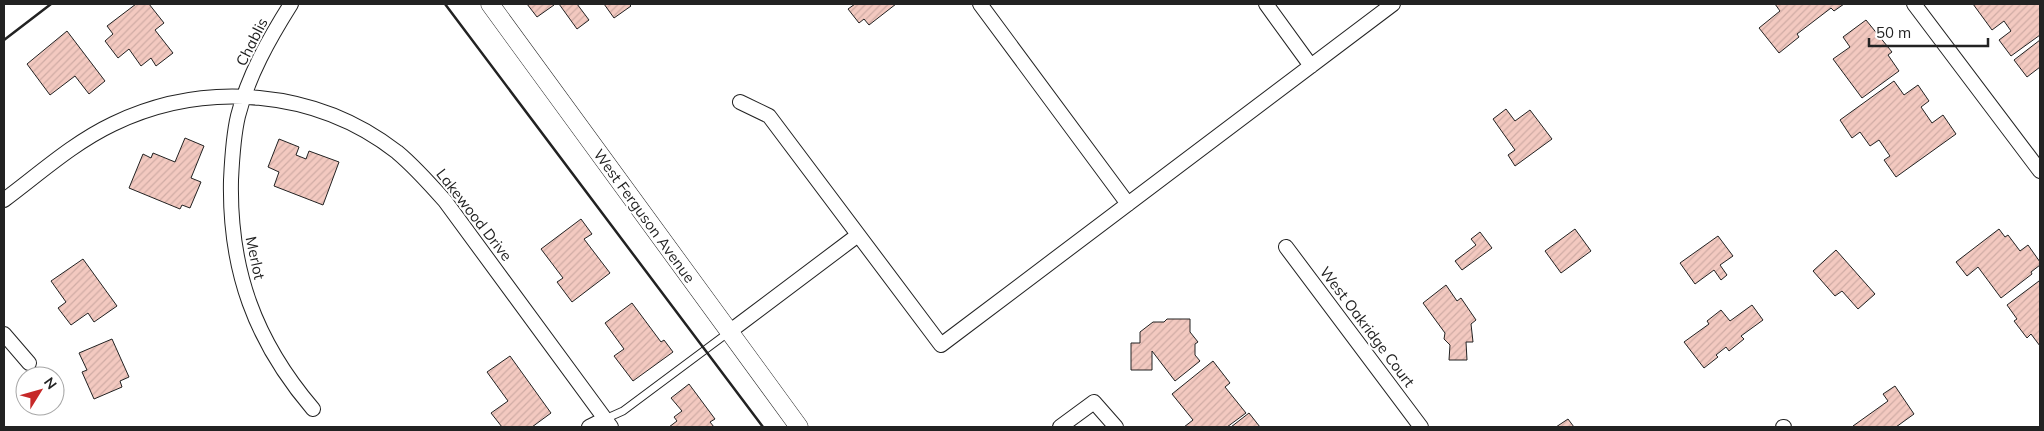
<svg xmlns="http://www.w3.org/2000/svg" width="2044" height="431" font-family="Mulish,sans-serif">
<defs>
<pattern id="building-hatch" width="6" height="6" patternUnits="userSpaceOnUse" patternTransform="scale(1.25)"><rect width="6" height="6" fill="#f3c9c0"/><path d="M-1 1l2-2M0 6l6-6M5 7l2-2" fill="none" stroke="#d0aca5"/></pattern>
</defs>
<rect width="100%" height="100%" fill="#fff"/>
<path fill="url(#building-hatch)" stroke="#222" d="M136,4H149L164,23L155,30L173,53L156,66L151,58L141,66L129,49L118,58L105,41L113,34L107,26Z
M527,4H553L554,5L537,17Z
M559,4H577L589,20L577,29Z
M604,4H629L631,6L614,18Z
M855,4H896L869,25L864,19L859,23L848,9Z
M1775,4H1844L1834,11L1831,8L1797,34L1799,37L1779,53L1759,28L1780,11Z
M1973,4H2040V35L2011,56L1999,40L2011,31L2004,21L1992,30Z
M1866,20L1892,52L1888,55L1899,71L1862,98L1833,59L1850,47L1843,37Z
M67,31L105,81L89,94L75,76L50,95L27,64Z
M2040,40V67L2027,77L2014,60Z
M1894,81L1904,95L1918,85L1929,101L1921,107L1932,123L1943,115L1956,134L1896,177L1884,160L1890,156L1879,140L1870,146L1860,132L1852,138L1840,120Z
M1506,109L1515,121L1530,110L1552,139L1515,166L1508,155L1515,150L1493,119Z
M185,138L204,146L191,178L201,182L190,208L182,205L180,209L129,188L143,154L151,158L153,153L175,162Z
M279,139L299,147L296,155L306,159L309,151L339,162L323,205L274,186L279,172L268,167Z
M581,219L592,234L584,239L610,273L572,302L557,282L563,278L541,249Z
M1575,229L1591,251L1561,273L1545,251Z
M1999,229L2005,237L2008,235L2020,251L2028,245L2040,262V265L2031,272L2032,274L2001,298L1978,267L1967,276L1956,262Z
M1480,232L1492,248L1462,270L1455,261L1476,245L1471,239Z
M1718,236L1733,256L1720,265L1727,275L1721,280L1714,270L1695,284L1680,263Z
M1836,250L1875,294L1858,309L1842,291L1835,296L1813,271Z
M83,259L117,306L94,322L88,313L71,325L58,308L66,302L51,281Z
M2039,281L2040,282V346L2031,334L2027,338L2014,321L2017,319L2007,305Z
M1446,285L1457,301L1461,298L1476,320L1471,324L1473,342H1466L1467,360H1449L1450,345L1444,339L1445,333L1423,303Z
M632,303L661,342L664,340L673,352L633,381L614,356L624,349L605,323Z
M1752,305L1763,320L1741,336L1744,339L1729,351L1726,347L1716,355L1718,357L1704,368L1684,342L1709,324L1707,321L1721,310L1730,321Z
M1167,319H1190V332L1198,342L1195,344V355L1200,361L1175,381L1152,351V370H1131V343H1140V332L1153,322H1164Z
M112,339L129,377L120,381L122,387L94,399L82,372L87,370L79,353Z
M510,356L551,413L532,427H502L491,413L508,401L487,372Z
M1213,361L1230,383L1225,387L1246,413L1227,427H1184L1193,420L1172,394Z
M689,384L715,419L710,422L714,427H669L677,421L674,417L682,411L671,398Z
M1895,386L1914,414L1896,427H1854L1853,426L1888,401L1883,394Z
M1249,413L1260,427H1231Z
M1568,419L1574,427H1556Z"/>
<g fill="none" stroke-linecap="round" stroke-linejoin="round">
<defs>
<path id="service" d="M605,419L623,411L729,332"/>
<path id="minor" d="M291,4C269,39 248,76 238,116C233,137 232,159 231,180C229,270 255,341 313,409
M980,4L1128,204
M1266,4L1311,66
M1914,4L2040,171
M740,102L769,116L941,345L1393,4
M4,200C39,174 73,143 113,124C205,80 316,89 397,152C415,167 430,184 445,201L611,427
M1286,247L1421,427
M729,332L858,235
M4,334L29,363
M589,427L605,419
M1060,427L1094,402L1116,427
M1783,427H1784"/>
<path id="tertiary" d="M490,4L799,427"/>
</defs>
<use href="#service" stroke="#222" stroke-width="9"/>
<use href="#minor" stroke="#222" stroke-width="16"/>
<use href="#tertiary" stroke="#222" stroke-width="19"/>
<use href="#service" stroke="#fff" stroke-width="7"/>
<use href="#minor" stroke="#fff" stroke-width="14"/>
<use href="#tertiary" stroke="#fff" stroke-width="18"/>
<path stroke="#222" stroke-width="2.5" d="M445,4L763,427
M4,40L51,4"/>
</g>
<g text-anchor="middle" stroke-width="4" stroke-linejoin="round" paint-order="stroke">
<g font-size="15" fill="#222" stroke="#fff">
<text transform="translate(252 42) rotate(-63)" y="5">Chablis</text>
<text transform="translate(474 215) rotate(52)" y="5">Lakewood Drive</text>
<text transform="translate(644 216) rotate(54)" y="5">West Ferguson Avenue</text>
<text transform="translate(255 258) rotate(78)" y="5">Merlot</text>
<text transform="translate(1367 327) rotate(53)" y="5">West Oakridge Court</text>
</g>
</g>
<rect width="2044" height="431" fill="none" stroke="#222222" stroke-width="10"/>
<g transform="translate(40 391) rotate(53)"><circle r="24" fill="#ffffff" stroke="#a7a7a7"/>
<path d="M0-4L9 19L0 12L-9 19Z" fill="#c62828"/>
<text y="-8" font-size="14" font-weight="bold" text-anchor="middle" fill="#222222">N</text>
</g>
<path d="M1869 38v8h119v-8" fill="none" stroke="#222222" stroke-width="2.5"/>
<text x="1876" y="38" font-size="15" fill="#222222" stroke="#ffffff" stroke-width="4" paint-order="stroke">50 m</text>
</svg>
